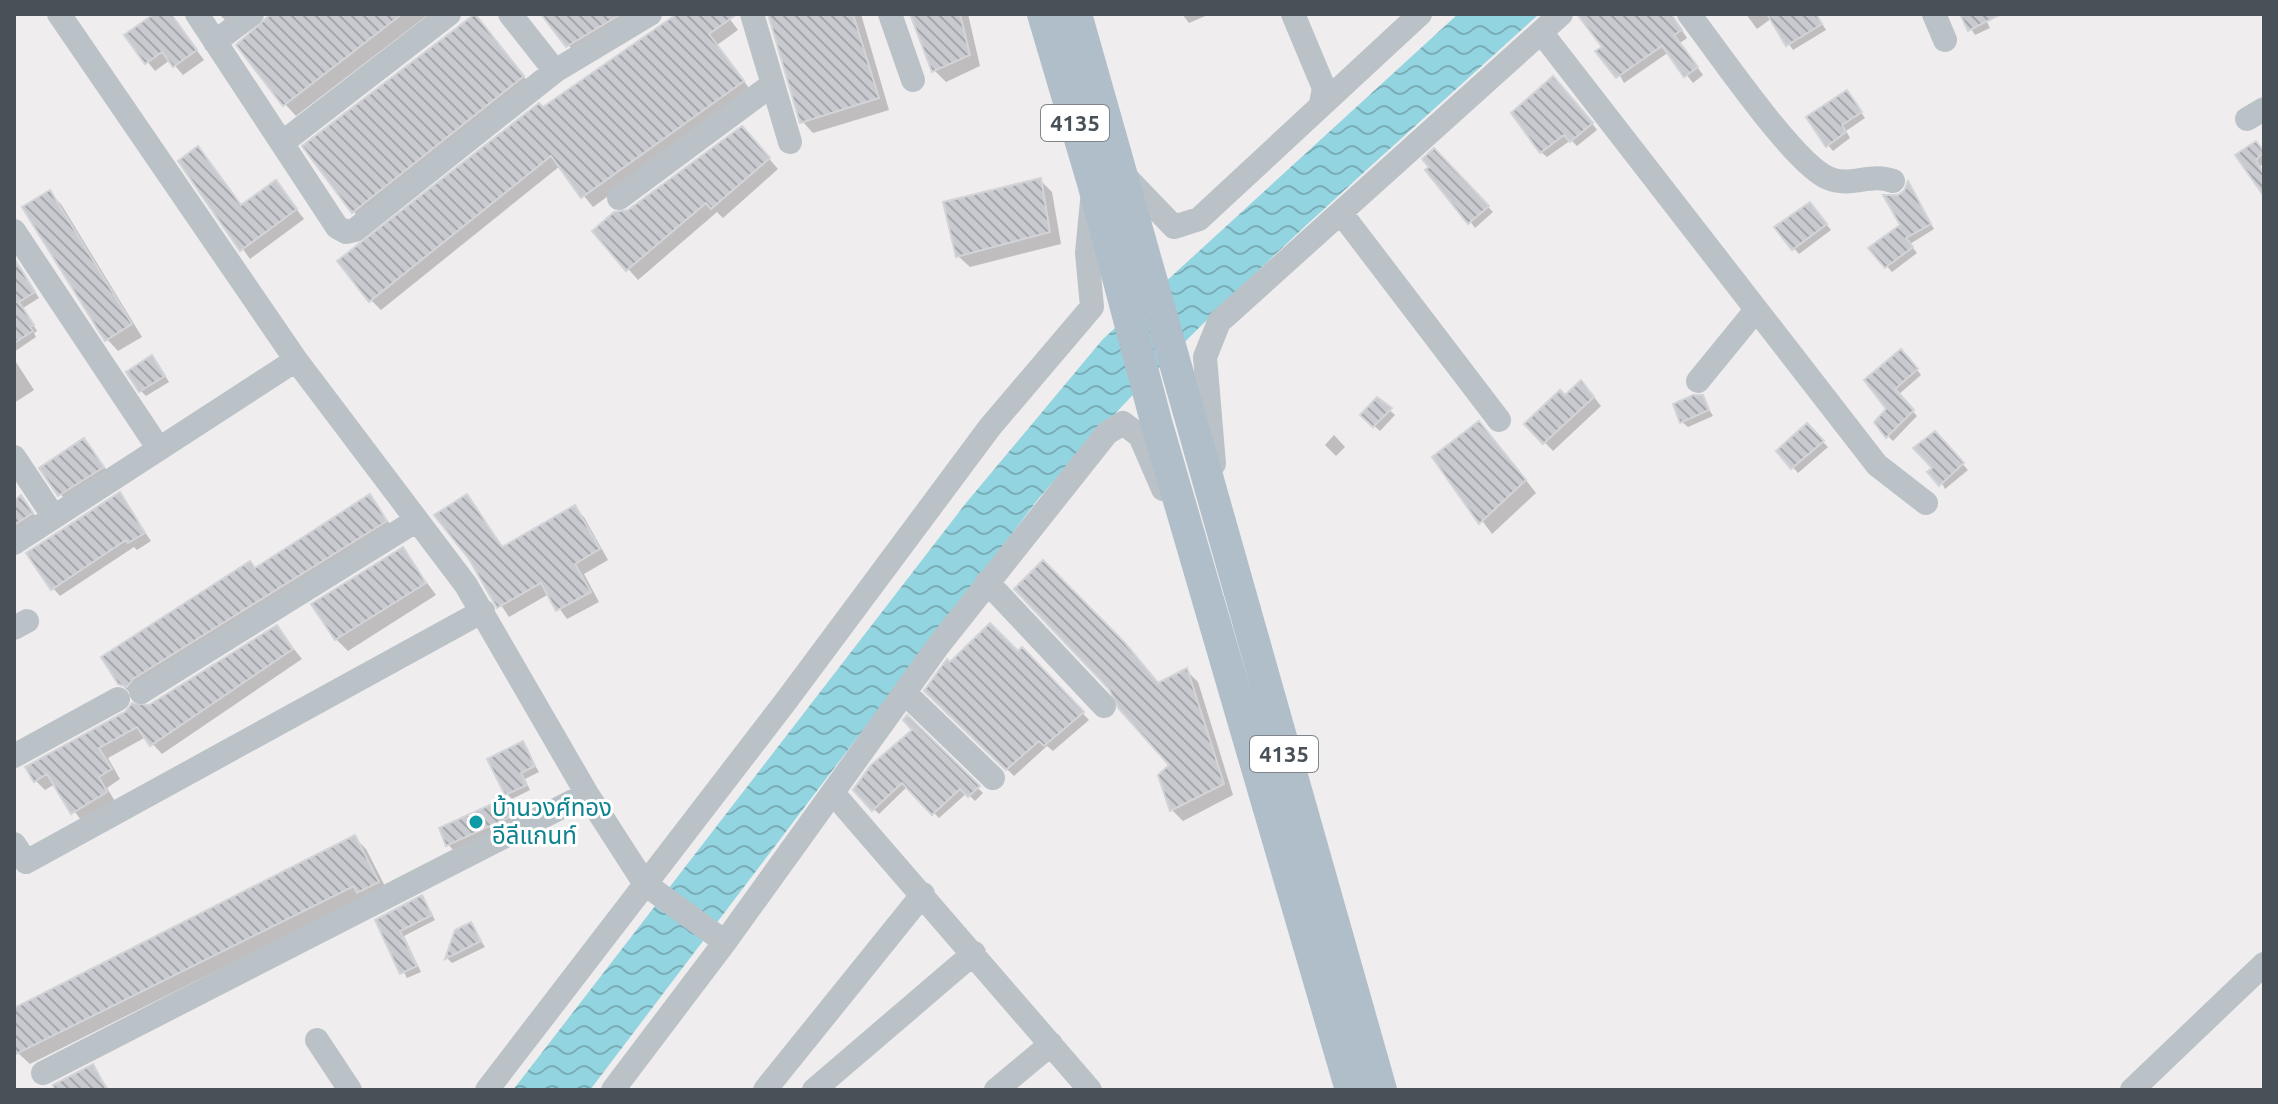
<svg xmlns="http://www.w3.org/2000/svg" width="2278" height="1104" font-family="Ubuntu,'Noto Sans Thai',sans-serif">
<defs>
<pattern id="water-waves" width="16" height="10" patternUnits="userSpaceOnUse" patternTransform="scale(2)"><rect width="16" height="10" fill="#92d4e0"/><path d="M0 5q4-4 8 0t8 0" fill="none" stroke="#79aeb8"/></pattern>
<pattern id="building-back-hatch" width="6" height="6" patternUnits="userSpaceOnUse" patternTransform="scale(2)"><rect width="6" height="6" fill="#c8cacf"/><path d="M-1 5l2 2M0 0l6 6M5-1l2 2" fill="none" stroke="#a4a6ab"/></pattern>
</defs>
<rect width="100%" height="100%" fill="#efeded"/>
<path fill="url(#water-waves)" d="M1458,14H1539C1367,171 1190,322 1039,498L590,1090H513L966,503L1103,339Z"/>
<path fill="#0003" d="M157,14H170L204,60L183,75L170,60L155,71L127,36Z
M219,14H236L226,21Z
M278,14H429L296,116L285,104Z
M543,14H641L576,54Z
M679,14H726L738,30L717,45L752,92L593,207L560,166L381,310L371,300L543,110Z
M770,14H861L889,110L813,133L802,121Z
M912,14H968L980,66L946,82L934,70Z
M1182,14H1210L1189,23Z
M1580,14H1671L1687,38L1680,43L1703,75L1693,83L1669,52L1624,83L1604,47Z
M1746,14H1816L1826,30L1793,50L1772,18L1757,29Z
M1962,14H1983L1990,28L1975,35Z
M475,17L534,89L365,223L353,211Z
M1847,92L1865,118L1846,131L1850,138L1833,151L1828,145Z
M1585,114L1597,130L1577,146L1571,140L1547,157L1541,152Z
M752,139L778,169L723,218L717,212L638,280L595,231Z
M2261,149L2264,153V164L2260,166L2264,174V193L2238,156Z
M1434,151L1493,212L1475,228L1432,167Z
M206,158L242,207L276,182L304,219L250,259L181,162Z
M1040,180L1052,192L1061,244L970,267L958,256Z
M1908,185L1934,229L1910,244L1917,253L1892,272L1871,248L1902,226L1898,197Z
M49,193L61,204L142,337L118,351L107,339Z
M1815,210L1831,230L1799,254L1777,228Z
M14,259L39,298L23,308L37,331L34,333L36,337L14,352Z
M1907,357L1921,375L1898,395L1917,416L1893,441L1888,436L1889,410L1867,381Z
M14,359L34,390L14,403Z
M157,363L169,382L146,396L141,391Z
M1590,392L1601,406L1553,451L1527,424L1565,398Z
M1702,397L1713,416L1688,427L1682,422Z
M1377,399L1395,415L1380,431L1362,415Z
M1807,426L1828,447L1798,473L1779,451Z
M1935,433L1968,470L1945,489L1934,468Z
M1334,435L1345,447L1336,456L1325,445Z
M1490,435L1536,493L1492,534L1435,457Z
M84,440L111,476L68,504L42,468Z
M120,495L151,541L137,550L134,547L60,596L53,588Z
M467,496L504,548L574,508L584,517L608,560L584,574L599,602L567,619L549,594L509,617L470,558Z
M369,497L397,533L132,695L120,683L256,569Z
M21,498L41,523L14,542V503Z
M402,549L436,595L348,651L336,639Z
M277,628L302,659L162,754L146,737L108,758L120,779L107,788L116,803L83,823L55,784L45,790L35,780Z
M1022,650L1089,720L1053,751L1047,746L1014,776L927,691L950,665Z
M1187,671L1198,682L1233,795L1183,821L1172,810L1160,775L1171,765L1159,685Z
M907,718L983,793L975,801L967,793L939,818L908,786L879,814L855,790L915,731Z
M522,744L539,772L525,779L530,790L512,799L507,794Z
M505,800L516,821L453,850L448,844Z
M355,838L366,849L389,894L364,897L30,1064L18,1053L14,1044V1010Z
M422,898L435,920L404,936L421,972L407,978L377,921Z
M470,925L485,947L452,963L447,958L457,932Z
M93,1067L109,1090H58Z"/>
<path fill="url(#building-back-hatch)" stroke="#d2d4d8" stroke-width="2" d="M154,14H171L197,50L173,67L162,52L145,64L124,35Z
M271,14H402L283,106L236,45Z
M475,14L524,76L352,213L302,146Z
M541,14H621L566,47Z
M677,14H737L709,34L744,81L581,198L551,156L369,302L337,261L539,103L543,107Z
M768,14H853L879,98L800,123Z
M910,14H960L970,55L932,72Z
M1577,14H1671L1682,30L1674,35L1698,67L1684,77L1662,46L1616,78L1595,51L1602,47Z
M1767,14H1816L1822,24L1786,46Z
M1960,14H2001L1968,31Z
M1553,76L1593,123L1570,142L1564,135L1540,153L1511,113Z
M1847,90L1862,112L1842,125L1846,132L1826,147L1806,117Z
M742,126L770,158L711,209L706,203L626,271L592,231L614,212L628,210Z
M2256,141L2264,152L2256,160L2264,175V196L2235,155Z
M198,146L241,205L276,180L297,209L240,251L178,161Z
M1434,148L1489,206L1468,224L1425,170L1429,167L1422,159Z
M1041,178L1050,232L956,257L943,202Z
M1908,181L1931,224L1906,238L1913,247L1885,268L1868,248L1900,225L1883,195H1898L1904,191Z
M50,190L132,324L105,341L22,207Z
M1810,202L1827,224L1792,250L1774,227Z
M14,258L35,292L19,302L34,325L30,327L33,331L14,343Z
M1901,349L1918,369L1895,389L1914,410L1886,438L1874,422L1886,409L1864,380Z
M152,355L165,376L139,392L126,372Z
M1581,380L1594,397L1543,444L1524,424L1560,390L1565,395Z
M1693,395H1703L1709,410L1680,423L1673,404Z
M1377,397L1392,408L1373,427L1360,415Z
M1479,421L1526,480L1479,524L1432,457Z
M1807,423L1824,441L1791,469L1776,451Z
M1935,431L1964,463L1939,486L1927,472L1932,468L1913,448Z
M84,438L104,467L58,496L39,468Z
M120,492L145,533L128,543L126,540L51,590L26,553Z
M370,494L387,521L133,679L127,687L118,684L101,657L250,561L255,568Z
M467,494L502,547L575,505L600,549L575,564L591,592L556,611L541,583L497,608L469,559L434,515Z
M21,495L33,513L14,525V501Z
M403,547L426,583L335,640L311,604Z
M1043,560L1125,643L1158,683L1187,668L1224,784L1170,811L1158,775L1169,765L1119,709L1109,689L1014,589Z
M990,623L1018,651L1022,647L1084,712L1044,746L1039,741L1006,770L924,691L947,659L950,662Z
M277,625L293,649L150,746L137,727L99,748L112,769L99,777L107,792L71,814L47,774L34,782L25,767L125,712L132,703L149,705Z
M907,715L980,786L968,797L960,789L932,815L902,783L872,811L853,790L871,765L912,730L903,720Z
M523,741L535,766L521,773L527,785L505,795L487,759Z
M505,798L512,816L446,846L439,828Z
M355,835L379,882L357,893L354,886L14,1055V1008Z
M422,895L432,915L400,931L417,966L400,974L375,920Z
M471,922L481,941L445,959L455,930Z
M93,1064L107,1090H55L53,1085Z"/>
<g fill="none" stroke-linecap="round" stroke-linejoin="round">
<path stroke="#bac2c8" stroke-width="24" d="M59,14L296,360L466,585L587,794L645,884L725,942
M197,14L337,227L346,232L355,230L555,71L650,14
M510,14L555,71
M752,14L790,142
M890,14L913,80
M1293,14L1324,88L1321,103
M1689,14C1716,49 1794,164 1828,178C1851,188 1870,172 1893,181
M1934,14L1945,40
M1541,32L1877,465L1926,503
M215,42L252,14
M2247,119L2264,109
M282,143L449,14
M1123,174L1174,227L1199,219L1420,14
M619,198L773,84
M1341,213L1499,420
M14,231L159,449
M1698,381L1756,310
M14,457L54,517
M1214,464L1205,357L1219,322L1561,14
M14,543L296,360
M987,582L1104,706
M14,628L27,621
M141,692L417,520
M905,693L993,778
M14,756L118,699
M833,793L1090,1090
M14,844L26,862L483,611
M317,1040L350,1090
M43,1073L587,794
M487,1090L786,701L990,427L1092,307L1087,253L1092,201
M613,1090L725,942L938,646L1107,433L1123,423L1140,436L1163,489
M765,1090L923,894
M814,1090L974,953
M996,1090L1051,1044
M2132,1090L2264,964"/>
<path stroke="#b0bec9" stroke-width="32" d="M1043,14L1093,183L1157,425L1351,1090
M1076,14L1381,1090"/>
</g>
<circle fill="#0f9aa8" stroke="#fff" stroke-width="3" cx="476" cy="822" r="8"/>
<g text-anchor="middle" stroke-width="6" stroke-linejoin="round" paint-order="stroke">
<g fill="#fff" stroke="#7f858a" stroke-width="2">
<rect x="1041" y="105" width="68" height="36" rx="6"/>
<rect x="1250" y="736" width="68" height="36" rx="6"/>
</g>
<g font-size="22" font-weight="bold" fill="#485158">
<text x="1075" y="131">4135</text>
<text x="1284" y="762">4135</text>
</g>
<g font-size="24" fill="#0d838f" stroke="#fff" text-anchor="start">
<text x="492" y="816">บ้านวงศ์ทอง<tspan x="492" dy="28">อีลีแกนท์</tspan></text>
</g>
</g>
<rect width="2278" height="1104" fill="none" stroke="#485158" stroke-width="32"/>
</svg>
